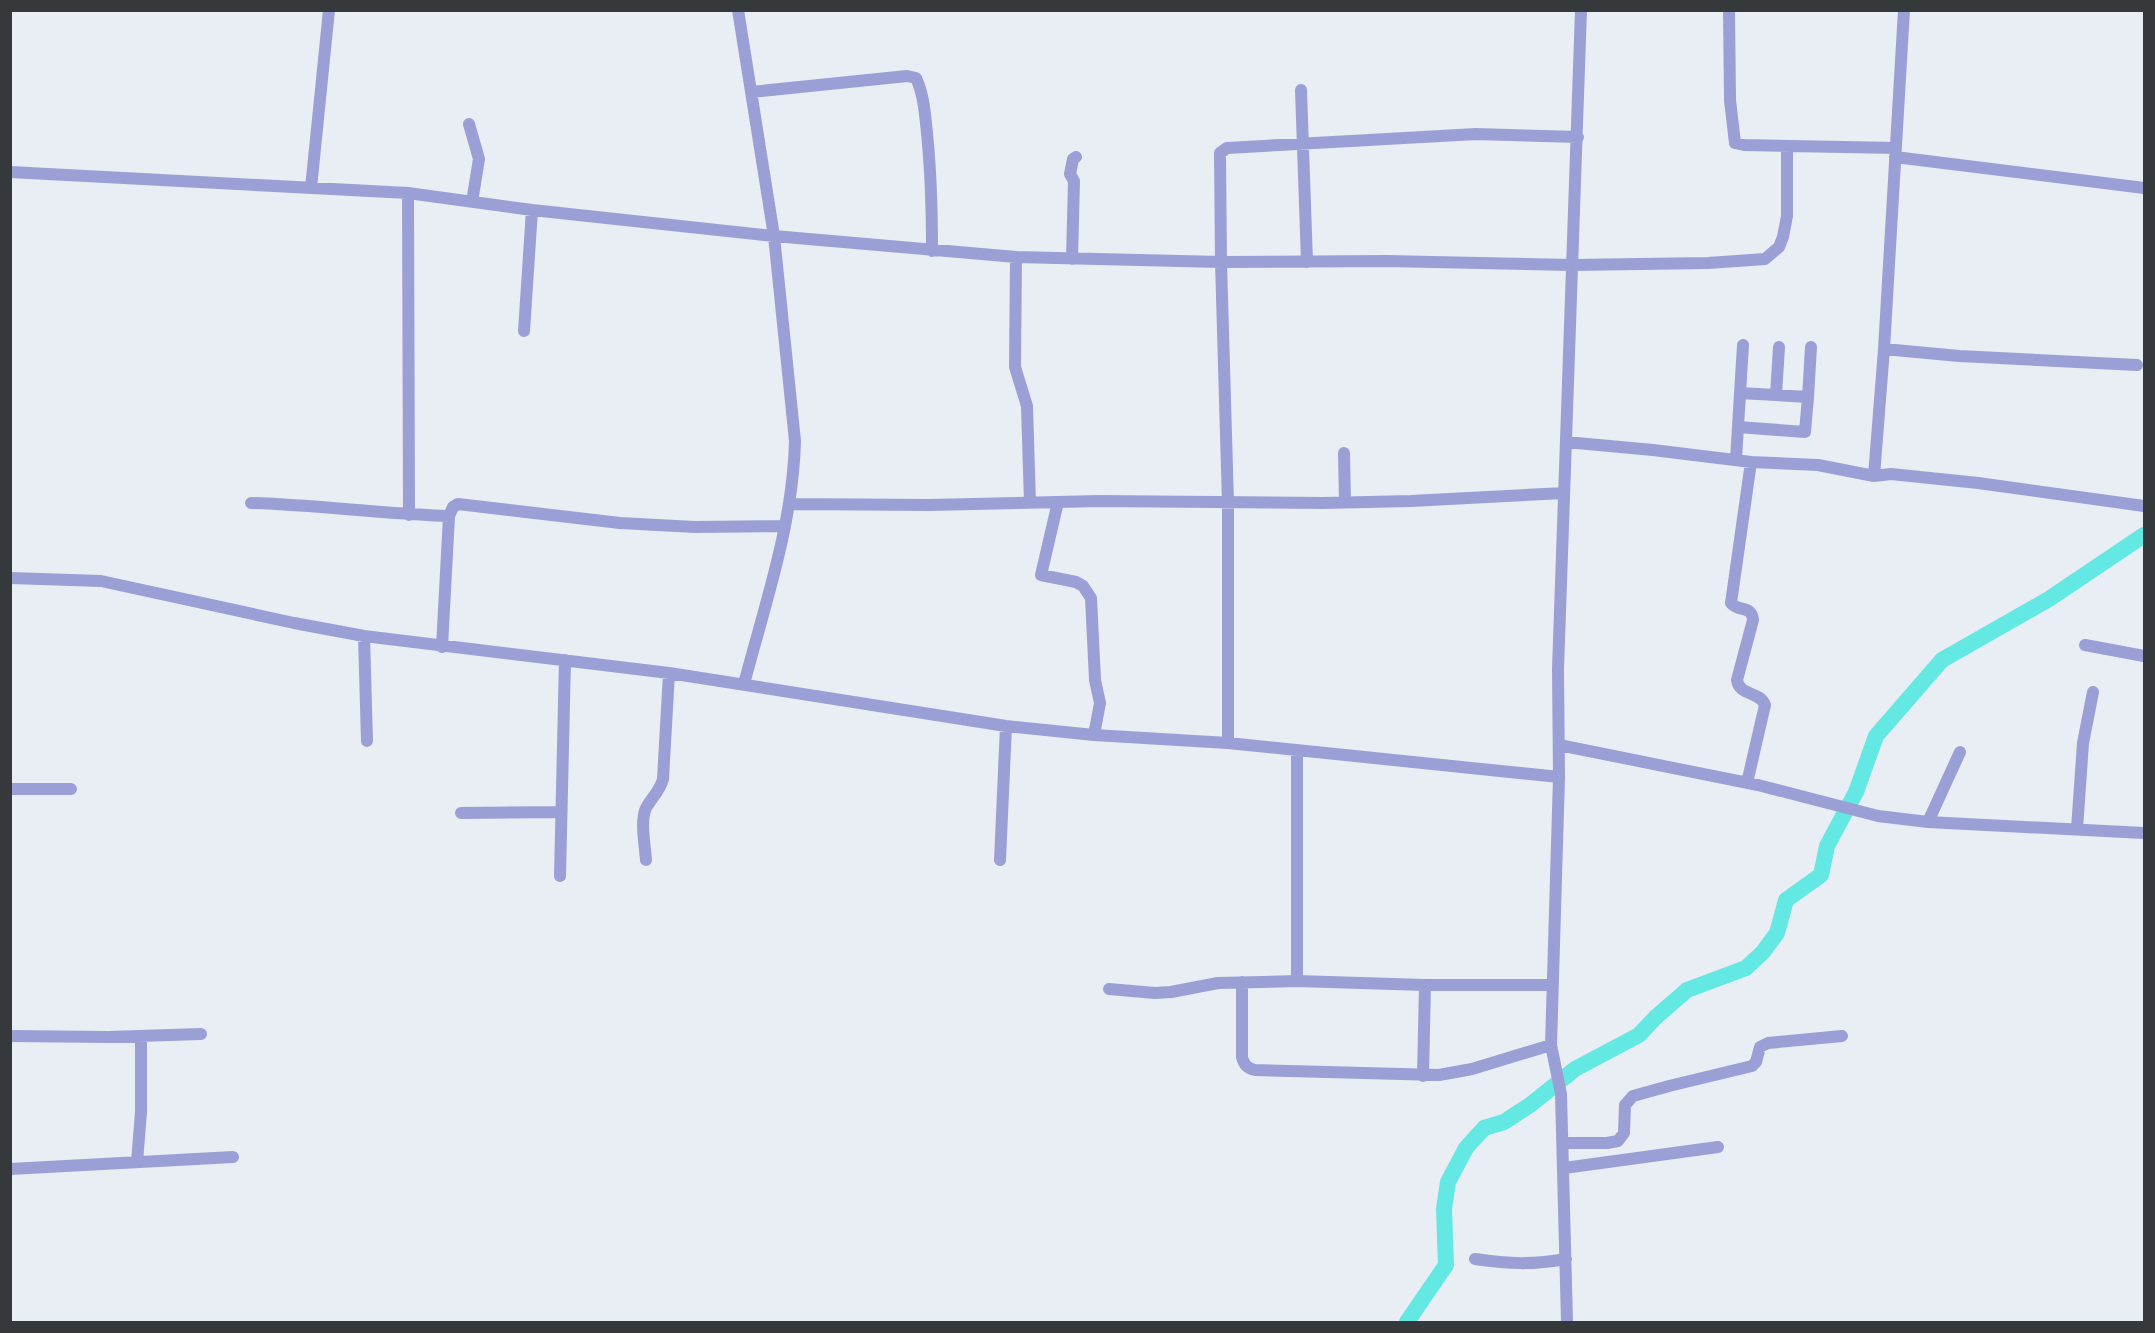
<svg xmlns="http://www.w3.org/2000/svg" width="2155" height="1333" font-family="'Sofia Sans Condensed',sans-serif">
<rect width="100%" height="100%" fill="#e8eef4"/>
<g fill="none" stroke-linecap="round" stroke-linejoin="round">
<path stroke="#64e8e3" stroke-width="16" d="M1407,1322L1446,1265L1444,1209L1448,1182L1466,1148L1484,1128L1504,1122L1530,1105L1575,1069L1639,1035L1656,1017L1687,990L1746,968L1763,952L1777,933L1786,900L1821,875L1827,846L1856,792L1876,736L1942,660L2049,599L2144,535"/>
<path stroke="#9aa0d6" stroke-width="12" d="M738,10L774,236L795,441C793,524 765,604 744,684
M1729,10L1730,100L1735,143L1744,145L1896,148
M1904,10L1884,349L1874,476L1891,474L1978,483L2144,506
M1301,90L1307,262
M751,92L907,76L916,78C924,95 925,115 927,133C931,173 932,211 932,251
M469,124L479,159L472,202
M1895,157L2144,188
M10,172L408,193L532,210L774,236L1016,257L1221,262L1387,261L1572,265L1708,263L1765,259L1779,247L1783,237L1787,216V147
M311,188L329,10
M408,193L409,515
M1016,257L1015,367L1027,406L1030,503
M1072,259L1074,181L1070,174L1073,159L1076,157
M524,331L532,210
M1884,349L1959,356L2137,365
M1740,393L1808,397L1811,347
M1776,395L1779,347
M1738,427L1805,432L1808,397
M1566,442L1653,450L1751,462L1818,465L1874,476
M1344,453L1345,502
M1736,459L1743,345
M1058,502L1041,575L1076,582L1083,586L1091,598L1095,680L1100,703L1094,735
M251,503C318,505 383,514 449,516
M790,504L929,505L1099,501L1323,503L1411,501L1564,493
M10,578L101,581L294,623L364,636L669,673L1006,726L1094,735L1228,743L1559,777
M364,636L367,741
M2085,645L2144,656
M442,647L449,516L453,507L458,504L620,523L695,527L785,526
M1228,743V503L1221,262L1220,153L1227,148L1476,134L1578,137
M1559,745L1758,785L1878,816L1928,822L2144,833
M1297,750V981
M1747,783L1765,705C1760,691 1739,696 1737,680L1753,620C1752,605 1738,612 1731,603L1751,462
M10,789H71
M461,813L561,812
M1928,822L1960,752
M2077,829L2083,743L2093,692
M646,860C645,845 640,821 646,808C652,797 660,791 663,779L669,673
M1000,860L1006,726
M560,876L565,660
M1242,982V1057C1244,1065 1247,1068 1255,1070L1439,1075L1472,1069L1551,1045
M1109,989L1155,993L1171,992L1218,983L1297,981L1425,985H1552
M10,1036L108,1037L201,1034
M1423,1076L1425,985
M1563,1143H1607L1618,1141L1624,1133L1625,1105L1633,1096L1669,1086L1752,1066L1756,1062L1760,1047L1768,1043L1842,1036
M137,1162L141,1112V1036
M1564,1168L1718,1147
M10,1169L233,1157
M1475,1259C1510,1264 1531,1265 1566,1259
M1567,1322L1561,1094L1551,1045L1559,777L1558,669L1581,10"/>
</g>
<rect width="2155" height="1333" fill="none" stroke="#36393b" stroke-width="24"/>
</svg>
